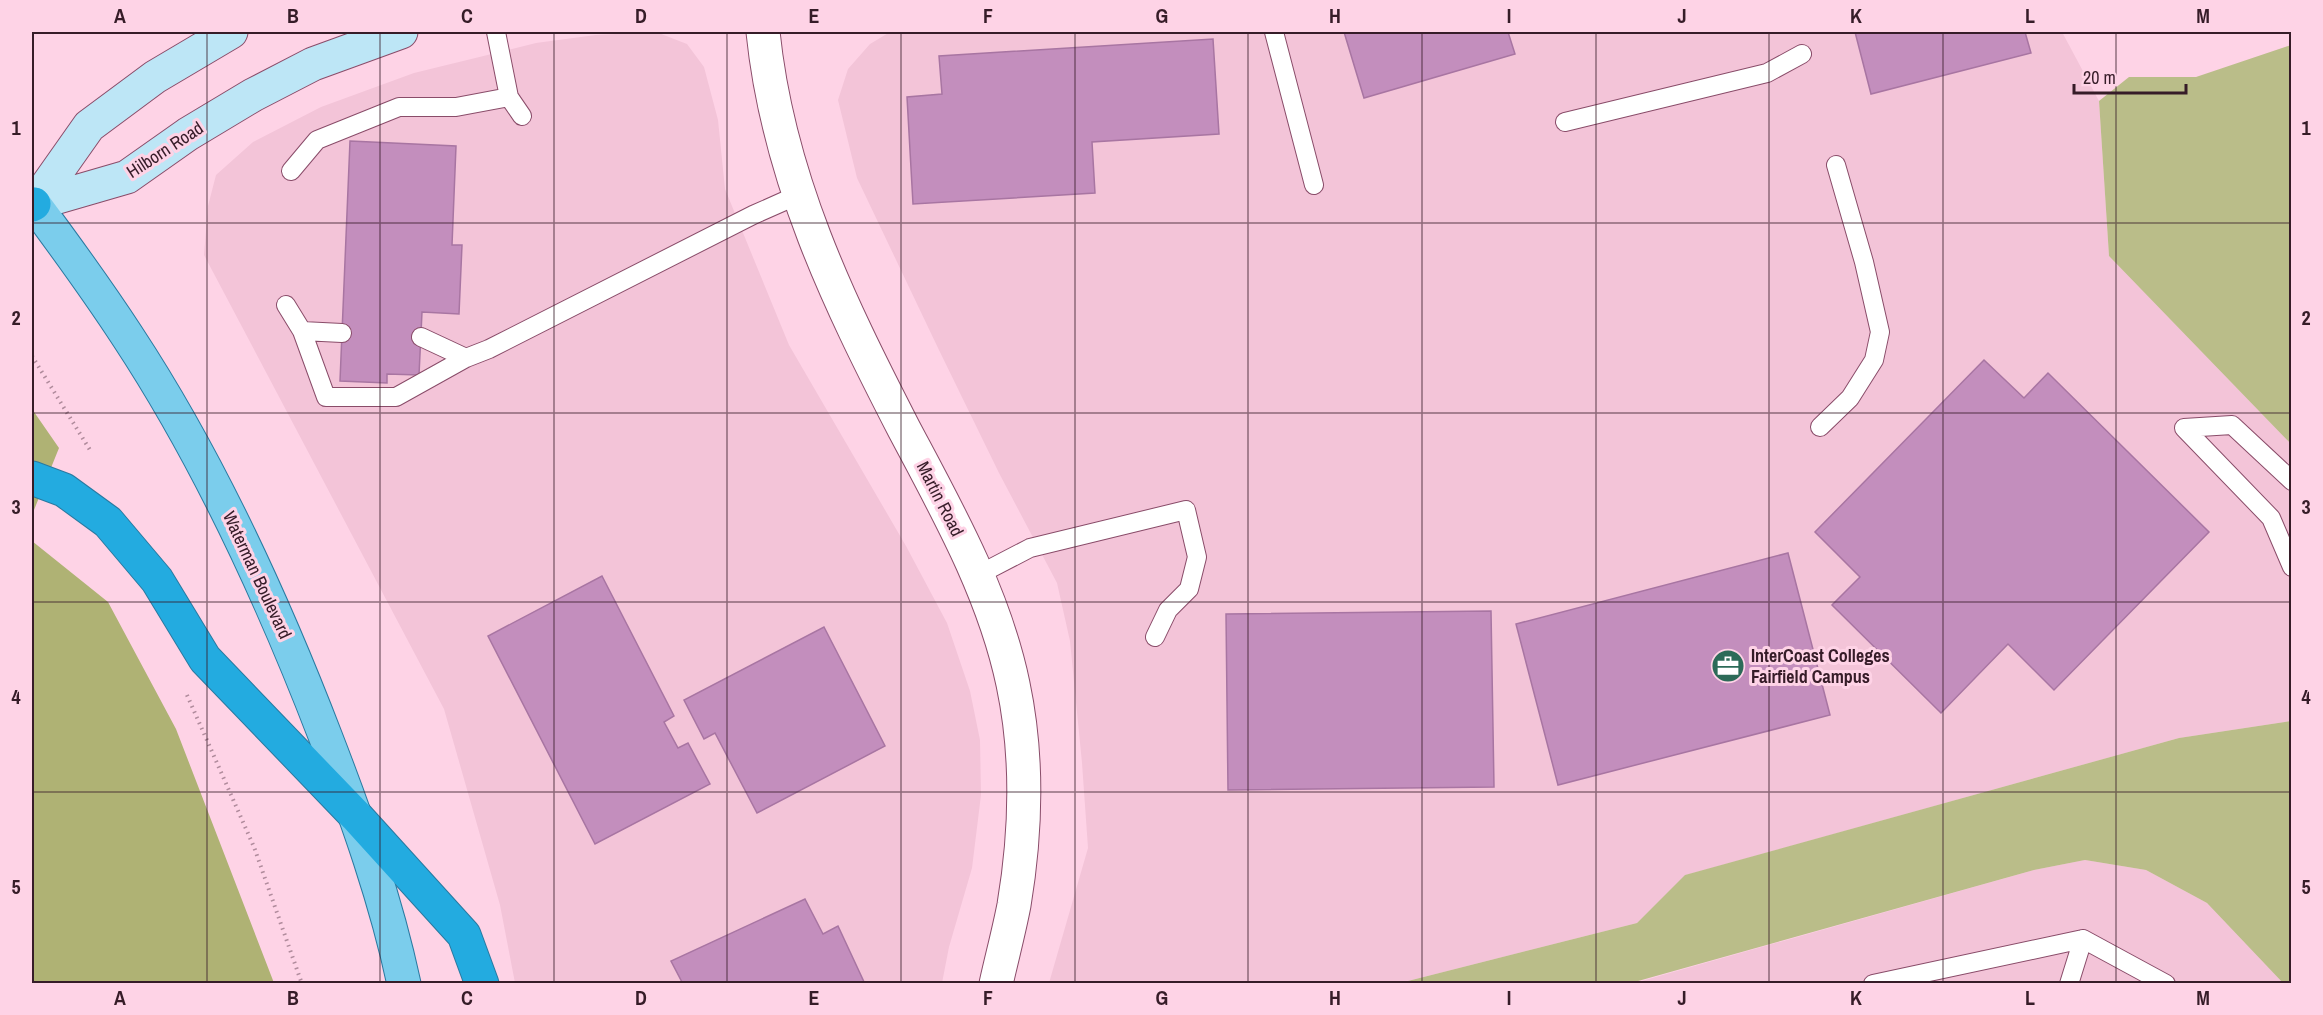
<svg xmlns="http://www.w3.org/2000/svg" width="2323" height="1015" font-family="'Archivo Narrow',sans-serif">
<rect width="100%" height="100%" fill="#fed3e6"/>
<path fill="#f3c4d8" d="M656,32L687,44L704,67L718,120L725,189L789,345L906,546L947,623L970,691L980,740L981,795L972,868L949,947L942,983H515L500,905L444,709L204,255L208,206L216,175L253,142L321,107L414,73L536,43L596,35Z
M890,32H2062L2099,101L2109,256L2291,444V721L2179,738L1686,875L1637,923L1400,983H1049L1088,848L1082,763L1070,641L1057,583L999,473L938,348L857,178L838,100L848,69L870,44Z
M2085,860L2146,870L2207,903L2283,983L1631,984L2034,870Z"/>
<path fill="#babd89" d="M2291,45H2292L2291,444L2109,256L2099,101L2129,77H2196Z
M2291,721V983H2283L2207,903L2146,870L2085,860L2034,870L1631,983H1400L1637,923L1685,875L2179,738Z"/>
<path fill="#afb274" d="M32,409L59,448L32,515Z
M32,541L108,602L176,729L274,983H32Z"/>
<path fill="#c38ebd" stroke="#a875a2" stroke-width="1.5" d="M1344,32H1508L1515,54L1364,98Z
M1855,32H2025L2031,53L1871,94Z
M1213,39L1219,134L1092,142L1095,193L913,204L907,97L942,94L939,56Z
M350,141L456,146L452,245H462L459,314L422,312L419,375L387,374V383L340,381Z
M1984,360L2024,398L2048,373L2209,532L2054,690L2008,644L1941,713L1832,605L1860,577L1815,532Z
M1788,553L1830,715L1558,785L1516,624Z
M602,576L674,716L664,722L678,748L688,743L710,784L595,844L488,636Z
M1491,611L1494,787L1228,790L1226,614Z
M824,627L885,746L757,813L715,733L704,739L684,700Z
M805,899L823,934L838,926L865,984H683L671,961Z"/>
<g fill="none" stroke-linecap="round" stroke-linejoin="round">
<defs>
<path id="lane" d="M496,32L509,97L522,116
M1274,32L1314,185
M1565,122L1767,73L1802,54
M291,171L317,140L399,107H456L509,97
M286,305L302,331L326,397H396L466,358L489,349L753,215L798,195
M302,331L342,333
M421,337L466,358
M1820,427L1850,398L1874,360L1880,332L1864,262L1836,165
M2184,428L2271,518L2292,567
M2184,428L2232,425L2292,481
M978,575L1030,548L1186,510L1197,557L1189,589L1168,610L1155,637
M2083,939L2166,984
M1873,984L2083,939L2069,984"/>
<path id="street" d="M763,32C778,177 838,301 904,429C947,510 994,593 1013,684C1028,755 1026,833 1014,905C1009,931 1002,957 996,984"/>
<path id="secondary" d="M34,204L127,177L188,134L253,95L313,64L401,32
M34,204L89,126L155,77L231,32"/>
<path id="primary" d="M34,204C66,247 98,291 128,337C209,460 273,600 326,738C357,818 386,900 404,984"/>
<path id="highway" d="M32,205L34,204
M32,478L64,490L108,522L157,580L205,659L356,816L464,935L482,984"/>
</defs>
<use href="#lane" stroke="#894c69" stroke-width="20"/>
<use href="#street" stroke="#894c69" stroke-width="35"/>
<use href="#secondary" stroke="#894c69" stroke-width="35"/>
<use href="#primary" stroke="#2a79a0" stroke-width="35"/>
<use href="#highway" stroke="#2a79a0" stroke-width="35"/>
<path stroke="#b08b9c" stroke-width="4" stroke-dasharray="1.5 4.5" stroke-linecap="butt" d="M32,356L90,450
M187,695L254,847L302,984"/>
<use href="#lane" stroke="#fff" stroke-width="18"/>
<use href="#street" stroke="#fff" stroke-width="33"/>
<use href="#secondary" stroke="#bde6f6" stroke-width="33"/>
<use href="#primary" stroke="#7bcdec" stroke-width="33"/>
<use href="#highway" stroke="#23abe0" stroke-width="33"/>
</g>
<path fill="none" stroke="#361c28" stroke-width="1.5" stroke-opacity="0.55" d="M207,32V984M380,32V984M554,32V984M727,32V984M901,32V984M1075,32V984M1248,32V984M1422,32V984M1596,32V984M1769,32V984M1943,32V984M2116,32V984M32,223H2292M32,413H2292M32,602H2292M32,792H2292"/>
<defs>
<symbol id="office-disc" viewBox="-11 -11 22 22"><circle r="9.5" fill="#2c6b58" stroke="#fed3e6"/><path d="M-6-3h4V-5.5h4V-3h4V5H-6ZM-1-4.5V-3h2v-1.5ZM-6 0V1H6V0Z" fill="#fff"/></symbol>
</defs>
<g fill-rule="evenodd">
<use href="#office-disc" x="1709" y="647" width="38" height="38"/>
</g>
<g text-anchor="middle" stroke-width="6" stroke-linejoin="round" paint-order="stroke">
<g font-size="18" fill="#361c28" stroke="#fed3e6">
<text transform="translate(165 150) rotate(-33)" y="6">Hilborn Road</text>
<text transform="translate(940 499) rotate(63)" y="6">Martin Road</text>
<text transform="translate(257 575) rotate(65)" y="6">Waterman Boulevard</text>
</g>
<g font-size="18" font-weight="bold" fill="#361c28" stroke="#fed3e6" text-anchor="start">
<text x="1751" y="662">InterCoast Colleges<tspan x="1751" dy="21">Fairfield Campus</tspan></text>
</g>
</g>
<rect width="2323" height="1015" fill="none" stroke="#fed3e6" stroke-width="66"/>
<path d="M2074 84v9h112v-9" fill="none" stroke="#361c28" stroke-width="3"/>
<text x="2083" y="84" font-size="18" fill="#361c28" stroke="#fed3e6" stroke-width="4.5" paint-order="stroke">20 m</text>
<rect x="33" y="33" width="2257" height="949" fill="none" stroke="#361c28" stroke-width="2"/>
<g font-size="20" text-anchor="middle" font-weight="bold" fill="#361c28">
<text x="120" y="23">A</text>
<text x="293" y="23">B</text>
<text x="467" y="23">C</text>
<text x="641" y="23">D</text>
<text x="814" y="23">E</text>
<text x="988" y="23">F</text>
<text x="1162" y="23">G</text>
<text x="1335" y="23">H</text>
<text x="1509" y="23">I</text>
<text x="1682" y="23">J</text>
<text x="1856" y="23">K</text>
<text x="2030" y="23">L</text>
<text x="2203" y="23">M</text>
<text x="16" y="135">1</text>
<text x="2306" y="135">1</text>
<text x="16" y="325">2</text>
<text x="2306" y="325">2</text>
<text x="16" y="514">3</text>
<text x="2306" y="514">3</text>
<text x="16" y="704">4</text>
<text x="2306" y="704">4</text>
<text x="16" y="894">5</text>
<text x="2306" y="894">5</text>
<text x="120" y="1005">A</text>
<text x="293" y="1005">B</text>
<text x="467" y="1005">C</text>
<text x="641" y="1005">D</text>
<text x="814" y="1005">E</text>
<text x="988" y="1005">F</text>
<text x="1162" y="1005">G</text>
<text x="1335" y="1005">H</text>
<text x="1509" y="1005">I</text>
<text x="1682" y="1005">J</text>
<text x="1856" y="1005">K</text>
<text x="2030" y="1005">L</text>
<text x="2203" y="1005">M</text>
</g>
</svg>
